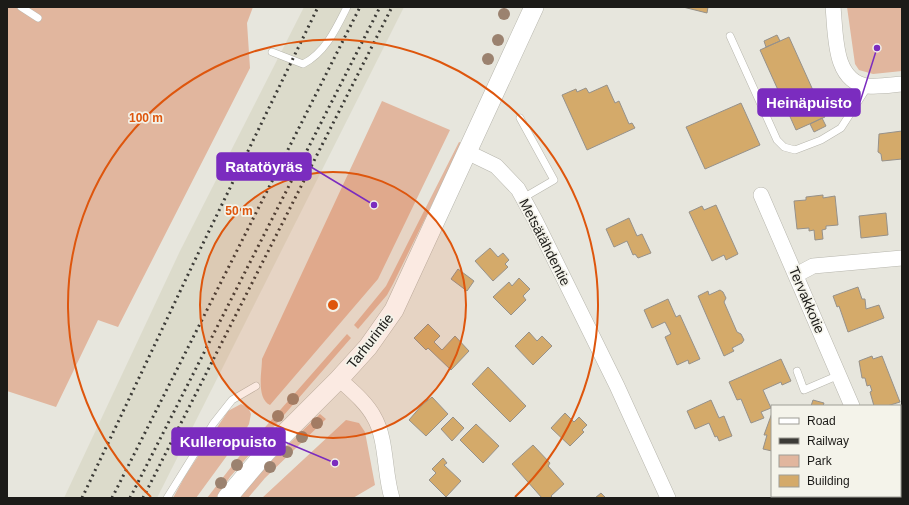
<svg xmlns="http://www.w3.org/2000/svg" width="909" height="505" font-family="Helvetica,sans-serif">
<rect width="100%" height="100%" fill="#e7e6dd"/>
<path fill="#dcdbcb" d="M304,7H404L157,498H64L180,251Z"/>
<path fill="#e1b69e" d="M7,7H253L247,23L250,68L118,327L98,320L56,407L7,391Z
M847,7H902V71L873,74L859,70L855,64Z
M382,101L450,130L378,279L270,405C256,398 262,372 262,359Z
M459,142L462,143L393,284L387,295L358,329L354,325L386,286Z
M347,334L351,338L230,477L216,498H207L238,458Z
M241,404L248,407L251,414L249,424L245,431L196,498H173L185,476L228,411Z
M320,414L326,419L265,478L248,498H239L273,459Z
M346,420L359,423L365,432L375,485L353,498H262Z"/>
<path fill="#d4aa6a" stroke="#96918a" d="M683,7H708L707,13Z
M777,35L780,41L766,47L764,41Z
M789,37L825,117L796,130L760,50Z
M607,85L615,103L619,101L629,124L632,123L635,128L587,150L562,95L576,89L577,92L586,88L589,93Z
M741,103L760,145L705,169L686,127Z
M822,118L826,126L814,132L810,124Z
M902,131V159L882,161L881,154L878,152L879,134Z
M823,195V198L835,196L838,225L826,226V229L822,230L823,239L815,240L814,230L809,231V228L797,229L794,201L806,200V197Z
M716,205L738,254L726,260L724,255L712,261L689,212L702,206L704,210Z
M886,213L888,235L861,238L859,216Z
M629,218L637,236L642,234L651,253L638,258L635,254L633,255L627,241L614,247L606,229Z
M490,248L498,257L503,253L509,260L505,264L508,267L493,281L475,261Z
M458,269L474,281L467,291L451,279Z
M519,278L530,289L523,296L526,300L511,315L493,297L509,282L512,286Z
M858,287L862,299H865L866,309L879,305L884,318L848,332L839,306L837,307L833,296Z
M720,290L723,292L726,298L724,302L737,332L741,334L744,340L742,343L732,348L734,351L724,356L698,296L708,291L709,295Z
M668,299L676,317L680,315L700,359L689,364L688,360L677,365L665,337L671,334L665,322L652,328L644,310Z
M428,324L440,336L434,342L442,350L455,336L469,351L451,370L428,348L426,350L414,338Z
M529,332L537,341L542,336L552,346L533,365L515,346Z
M872,356L873,359L882,356L900,402L887,406H874L870,392L872,391L870,385L867,386L865,378H862L859,361Z
M781,359L791,381L782,385L781,382L763,390L771,408L761,412L764,418L751,423L741,399L737,400L729,382Z
M488,367L526,406L510,422L472,384Z
M432,397L448,414L426,436L409,420L422,405Z
M711,400L719,418L724,416L732,436L719,441L717,436L715,437L709,423L695,429L687,411Z
M813,400L824,403L823,406H811Z
M565,413L574,422L579,417L587,425L582,430L584,432L570,446L551,428Z
M772,413V451L763,449L767,435H764Z
M453,417L464,428L452,441L441,429Z
M476,424L499,446L483,463L460,440Z
M533,445L550,463L548,466L564,484L551,496L553,498H542L512,464Z
M443,458L447,463L444,465L461,481L446,497L429,480L436,473L432,469Z
M601,493L606,498H595Z
M834,496H877L879,498H836Z"/>
<g fill="none" stroke-linecap="round" stroke-linejoin="round">
<defs>
<path id="service" d="M21,7L38,18
M730,36L777,140L784,147L795,150L821,140L841,128L868,86
M272,52L303,64C325,53 336,29 347,7
M520,118L554,180L523,198
M797,371L804,390L839,375
M167,498L213,424L232,400L256,386"/>
<path id="minor" d="M833,7C836,34 833,82 868,86C879,87 891,85 902,84
M467,152L496,166L518,189L535,220L617,386L668,498
M761,195L852,406
M796,275L813,266L902,258
M339,379C351,390 366,402 374,417C387,439 384,473 392,498
M900,422L902,421
M900,476L902,478"/>
<path id="tertiary" d="M227,498L266,452L339,379L368,347L394,310L534,7"/>
</defs>
<use href="#service" stroke="#b7b6ad" stroke-width="8"/>
<use href="#minor" stroke="#b7b6ad" stroke-width="16"/>
<use href="#tertiary" stroke="#b7b6ad" stroke-width="20"/>
<use href="#service" stroke="#fff" stroke-width="7"/>
<use href="#minor" stroke="#fff" stroke-width="15"/>
<use href="#tertiary" stroke="#fff" stroke-width="19"/>
<path stroke="#3c3b37" stroke-width="3" stroke-dasharray="2 4" stroke-linecap="butt" d="M82,498L194,262L318,7
M112,498L360,7
M130,498L380,7
M143,498L392,7"/>
</g>
<g fill="#9b826f">
<circle cx="504" cy="14" r="6"/>
<circle cx="498" cy="40" r="6"/>
<circle cx="488" cy="59" r="6"/>
<circle cx="293" cy="399" r="6"/>
<circle cx="278" cy="416" r="6"/>
<circle cx="317" cy="423" r="6"/>
<circle cx="263" cy="434" r="6"/>
<circle cx="302" cy="437" r="6"/>
<circle cx="287" cy="452" r="6"/>
<circle cx="237" cy="465" r="6"/>
<circle cx="270" cy="467" r="6"/>
<circle cx="221" cy="483" r="6"/>
</g>
<circle cx="333" cy="305" r="133" fill="#de560d" fill-opacity=".12"/>
<g fill="none" stroke="#de560d" stroke-width="2">
<circle cx="333" cy="305" r="133"/>
<path d="M151 497A265 265 0 1 1 515 497"/>
</g>
<g text-anchor="middle" stroke-width="3.5" stroke-linejoin="round" paint-order="stroke">
<g font-size="14" fill="#1c1b18" stroke="#f4f3ea">
<text transform="translate(545 242) rotate(63)" y="5">Metsätähdentie</text>
<text transform="translate(807 300) rotate(67)" y="5">Tervakkotie</text>
<text transform="translate(370 341) rotate(-52)" y="5">Tarhurintie</text>
</g>
</g>
<circle cx="333" cy="305" r="6" fill="#de560d" stroke="#f4f3ea" stroke-width="2"/>
<g font-size="12" text-anchor="middle" font-weight="bold" fill="#de560d" stroke="#f4f3ea" stroke-width="3.5" stroke-linejoin="round" paint-order="stroke">
<text x="146" y="122">100 m</text>
<text x="239" y="215">50 m</text>
</g>
<path fill="none" stroke="#7b2cbf" stroke-width="1.5" d="M877 48L860 102M374 205L311 167M335 463L285 442"/>
<g fill="#7b2cbf" stroke="#f4f3ea" stroke-width="1.5">
<circle cx="877" cy="48" r="4"/>
<circle cx="374" cy="205" r="4"/>
<circle cx="335" cy="463" r="4"/>
</g>
<g fill="#7b2cbf" stroke="#7b2cbf" stroke-width="1.5">
<rect x="758" y="89" width="102" height="27" rx="4"/>
<rect x="217" y="153" width="94" height="27" rx="4"/>
<rect x="172" y="428" width="113" height="27" rx="4"/>
</g>
<g font-size="15" text-anchor="middle" font-weight="bold" fill="#fff">
<text x="809" y="108">Heinäpuisto</text>
<text x="264" y="172">Ratatöyräs</text>
<text x="228" y="447">Kulleropuisto</text>
</g>
<rect width="909" height="505" fill="none" stroke="#1c1b18" stroke-width="16"/>
<rect x="771" y="405" width="130" height="92" fill="#f4f3ea" stroke="#9e9d96"/>
<rect x="779" y="418" width="20" height="6" fill="#ffffff" stroke="#9e9d96"/>
<text x="807" y="425" font-size="12" fill="#1c1b18">Road</text>
<rect x="779" y="438" width="20" height="6" fill="#3c3b37" stroke="#9e9d96"/>
<text x="807" y="445" font-size="12" fill="#1c1b18">Railway</text>
<rect x="779" y="455" width="20" height="12" fill="#e1b69e" stroke="#9e9d96"/>
<text x="807" y="465" font-size="12" fill="#1c1b18">Park</text>
<rect x="779" y="475" width="20" height="12" fill="#d4aa6a" stroke="#9e9d96"/>
<text x="807" y="485" font-size="12" fill="#1c1b18">Building</text>
</svg>
